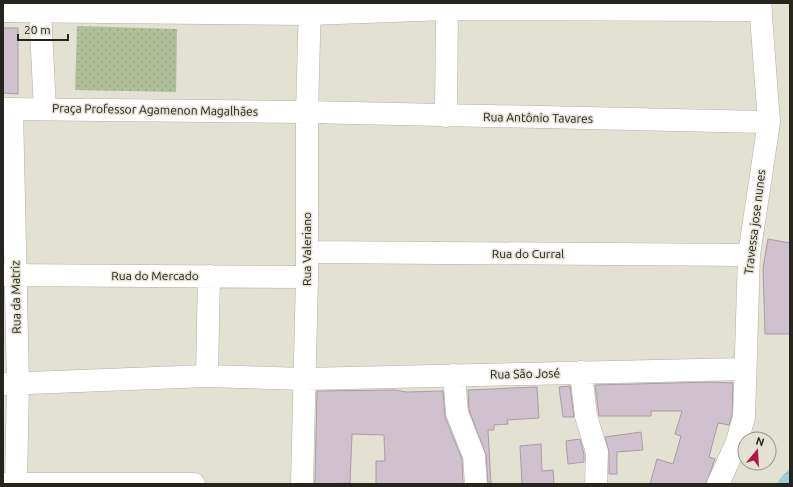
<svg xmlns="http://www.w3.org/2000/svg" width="793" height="487" font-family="Ubuntu,sans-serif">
<defs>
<pattern id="green-dots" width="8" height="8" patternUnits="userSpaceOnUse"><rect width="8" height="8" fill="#b0bf9a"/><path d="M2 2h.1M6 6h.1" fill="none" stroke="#97a484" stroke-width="1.8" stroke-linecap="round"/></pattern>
<pattern id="water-waves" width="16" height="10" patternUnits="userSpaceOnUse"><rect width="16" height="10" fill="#9cd3db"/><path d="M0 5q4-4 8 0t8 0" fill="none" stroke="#86b5bc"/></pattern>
</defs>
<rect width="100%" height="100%" fill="#e3e1d1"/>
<path fill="url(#green-dots)" d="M77,26L177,29L176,92L75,90Z"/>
<path fill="url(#water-waves)" d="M790,468V484H777L779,480Z"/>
<path fill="#cfc1cd" stroke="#a99ca7" d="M3,28H18V94L3,93Z
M768,239L790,243V334H765L763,268Z
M712,382L733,383L732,415L729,425L718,423L709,457L715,459L706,484H650L657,459L673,464L681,436L675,434L682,411H651V416H599L595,385Z
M570,386L574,417H563L559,387Z
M537,387L539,418L507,420L508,424L494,425V430H488L491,484H488L486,455L469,410L468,390Z
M395,390L407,392L443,391L445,417L462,459L463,484H376V461H385L384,435L352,434L350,483L315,484L317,391Z
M641,432L643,450L617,452V474H609V452L605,437Z
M580,439L584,454V462L568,464L566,441Z
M541,444L542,471L553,470L554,484H522L520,446Z"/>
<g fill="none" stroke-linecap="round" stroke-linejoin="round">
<defs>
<path id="minor" d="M40,10L45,109
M3,11L310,14L447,9L761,10
M3,109L307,112L769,122
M12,109L18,384L16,484
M446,116L447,9L449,3
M307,252L749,255
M3,275L307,277
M581,372L586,416L597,452L596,484
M454,375L457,413L474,456L476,484
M207,376L209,276
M3,384L207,376L305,379L744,369
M3,484H194
M302,484L307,277V112L310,3
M718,484L737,442L744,417L749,255L769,122L760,3"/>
</defs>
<use href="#minor" stroke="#b3b0a1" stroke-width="23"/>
<use href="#minor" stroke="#fff" stroke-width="22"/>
</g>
<g text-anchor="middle" stroke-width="3" stroke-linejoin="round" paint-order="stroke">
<g font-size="12" fill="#25241e" stroke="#e3e1d1">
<text transform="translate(155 110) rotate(1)" y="4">Praça Professor Agamenon Magalhães</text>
<text transform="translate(538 118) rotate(1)" y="4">Rua Antônio Tavares</text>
<text transform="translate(755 222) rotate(-83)" y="4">Travessa jose nunes</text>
<text transform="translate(307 249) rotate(-90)" y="4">Rua Valeriano</text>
<text x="528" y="258">Rua do Curral</text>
<text x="155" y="280">Rua do Mercado</text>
<text transform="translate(16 297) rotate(-91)" y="4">Rua da Matriz</text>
<text transform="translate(525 374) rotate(-1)" y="4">Rua São José</text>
</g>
</g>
<rect width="793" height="487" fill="none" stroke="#25241e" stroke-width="8"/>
<g transform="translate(757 451) rotate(18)"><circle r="19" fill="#e3e1d1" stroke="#979589"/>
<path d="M0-3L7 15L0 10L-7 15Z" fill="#ad1942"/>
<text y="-6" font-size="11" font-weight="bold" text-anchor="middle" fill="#25241e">N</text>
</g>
<path d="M18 34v6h50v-6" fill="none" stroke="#25241e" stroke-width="2"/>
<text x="24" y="34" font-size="12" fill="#25241e" stroke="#e3e1d1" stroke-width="3" paint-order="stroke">20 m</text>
</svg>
